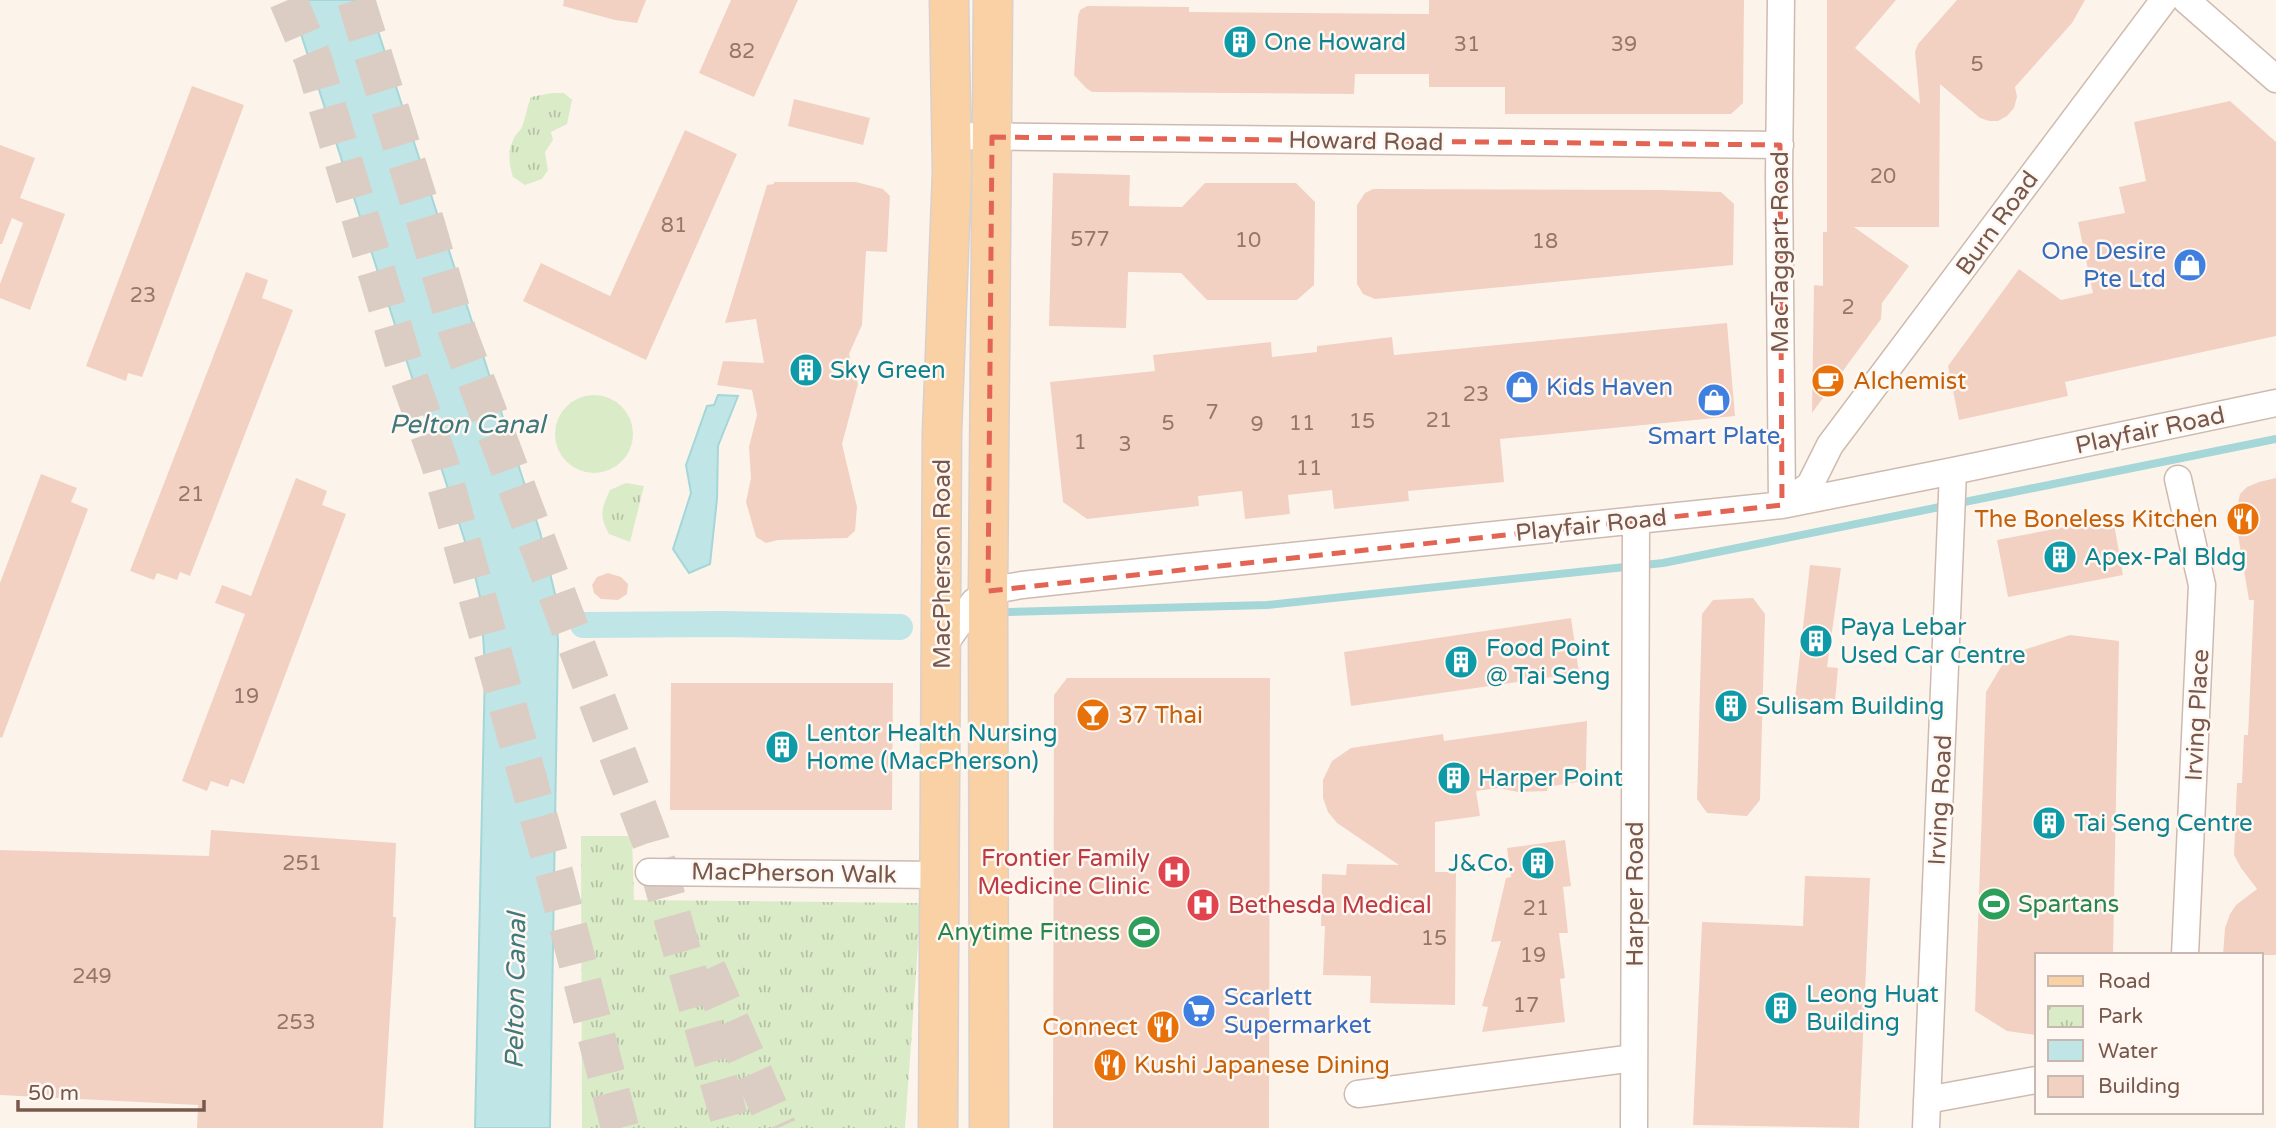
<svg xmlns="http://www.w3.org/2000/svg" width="2276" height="1128" font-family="'Varela Round',sans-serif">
<defs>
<pattern id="park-tufts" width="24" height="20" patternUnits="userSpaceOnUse" patternTransform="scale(1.75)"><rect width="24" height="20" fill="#daebc8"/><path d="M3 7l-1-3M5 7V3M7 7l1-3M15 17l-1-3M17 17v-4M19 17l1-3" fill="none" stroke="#b6c1a5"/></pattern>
</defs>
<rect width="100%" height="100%" fill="#fcf4eb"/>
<path fill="url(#park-tufts)" d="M552,93H564L572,100L567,124L551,132L553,140L545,152L548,170L542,179L525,185L513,177C509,164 507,151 514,138C516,133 522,130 523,124C526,115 527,107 531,97Z
M626,483L644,486L630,542L609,534C599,515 601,510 610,490Z
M581,836H632L634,900L921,903L905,1128H582Z"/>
<path fill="#daebc8" d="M555 434a39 39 0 1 1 78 0a39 39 0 1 1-78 0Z"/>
<path fill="#bfe5e7" stroke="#a5d6d8" stroke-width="2" d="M290,0H368L540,532L555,594L558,641L550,1128H475L485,668L481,601L472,563Z
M718,395L738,396L718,446L717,499L710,564L689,573L673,549L691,493L686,465L707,406L714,405Z"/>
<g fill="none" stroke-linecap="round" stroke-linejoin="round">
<path stroke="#a5d6d8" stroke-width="8" d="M1009,612L1267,605L1663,563L2276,439"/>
<path stroke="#bfe5e7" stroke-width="26" d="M583,625L724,624L900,627"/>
</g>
<path fill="#f2d1c3" d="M564,0H646L637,23L615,20L563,6Z
M731,0H798L754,97L699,73Z
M1429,0H1744L1743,103L1731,114H1505V87H1429V74H1355L1354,94L1092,92L1086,88L1074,75L1078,16L1080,10L1087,6L1189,7V12L1429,14Z
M1827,0H1896L1855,48L1920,104L1915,52L1918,44L1957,0H2085L2072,23L2015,87L2017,97L2014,108L2007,116L1998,121H1989L1980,118L1940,84L1939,227H1854L1909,266L1882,303L1881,319L1812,413L1814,285L1823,286V232H1827Z
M192,86L244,105L142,377L128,373L126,381L86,366Z
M794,99L870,118L863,145L788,126Z
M2230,101L2276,142V336L2065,382L2068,396L1959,420L1948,366L2019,269L2061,300L2093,293L2078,222L2125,213L2119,187L2146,181L2134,122Z
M685,130L737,154L646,360L523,301L541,263L610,296Z
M0,145L35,158L20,198L65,214L30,310L0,298V284L23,223L12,218L2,244H0Z
M1053,173L1130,175L1129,206L1182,207L1205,183H1296L1315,202L1314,285L1297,300H1207L1181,273L1128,272L1126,328L1049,326Z
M774,182H856L883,189L890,196L887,252L866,251L862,325L849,354L858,384L842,444L857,507L855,531L847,538L778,540L766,543L756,537L746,502L751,478L749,447L757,415L752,390L717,385L723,361L764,363L756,319L725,323L767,185L774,184Z
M1373,189L1661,190L1721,192L1734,204L1733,265L1375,299L1363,294L1357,284V205L1365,193Z
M246,272L268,280L262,298L293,310L190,576L180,572L177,580L157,573L154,580L130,571Z
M1727,323L1735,416L1500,439L1504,482L1408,491L1409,501L1334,509L1332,490L1288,495L1290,514L1245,519L1242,491L1198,496L1199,506L1087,519L1063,502L1050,382L1155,371L1153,355L1271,342L1272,357L1317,352V346L1392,337L1394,355Z
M41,474L77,488L71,502L88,509L2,738L0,737V583Z
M296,478L327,491L322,505L346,514L244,784L231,779L228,787L211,781L207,791L182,781L245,614L215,603L222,585L251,596Z
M2276,478V955H2223L2225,928L2230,914L2236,905L2257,889L2241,868L2234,855L2237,783H2242L2244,735H2248L2254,600H2249L2235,517L2240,494L2247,487L2259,482Z
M2113,518L2123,575L2008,597L1997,540Z
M1810,565L1841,568L1827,667L1838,668L1834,712L1794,707Z
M608,573L621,577L628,584L627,594L618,600L601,599L594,593L592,585L597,577Z
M1753,598L1765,614L1760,800L1747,816L1707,813L1697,799L1702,614L1713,600Z
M1571,618L1579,673L1351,706L1344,652Z
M2070,635L2119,641L2113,955H2036V1035L2007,1031L1975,1011L1986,692L2008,655Z
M1067,678H1270L1269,1128H1053L1054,695Z
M671,683H893L892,810H670Z
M1587,721L1586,769L1582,781L1548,787L1547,791L1518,792L1498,788L1476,791L1480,816L1435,822V872H1456L1455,1005L1370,1003L1371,976L1323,975L1325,926H1321L1322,874L1346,875L1347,864L1399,865L1337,823L1328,812L1323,798V780L1332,761L1351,748L1443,734L1444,741Z
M211,830L396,843L393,917H396L383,1128H197L198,1105L0,1095V850L209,856Z
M1565,840L1571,886L1563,887L1568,933H1559L1565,978L1560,979L1565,1022L1482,1032L1488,1007L1482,1006L1501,941L1491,942L1506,878L1511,877L1507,848Z
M1805,876L1870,878L1859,1128L1693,1125L1702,922L1803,926Z"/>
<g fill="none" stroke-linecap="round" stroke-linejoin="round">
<path stroke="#dbcdc4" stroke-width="38" stroke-dasharray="38 19" stroke-linecap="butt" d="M288,0L313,59L404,364L440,464L554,872L620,1128
M356,0L426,224L458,333L651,842L732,1128
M707,969L778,1128"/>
<defs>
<path id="minor" d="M1781,0L1779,176L1782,505
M2186,0L2276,79
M952,136L1780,145
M2178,479L2202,585L2185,955
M1785,503L1810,485L1830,445L2164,0
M944,652L946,642L974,602L988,591L1022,585L1187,567L1782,505L1953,471L2276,403
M649,872L940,875
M1358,1094L1634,1058
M1927,1100L2036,1080
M1634,1128L1636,520
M1926,1128L1953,471"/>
<path id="primary" d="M938,1128L942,432L952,172L949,0
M989,1128L988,591L993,0"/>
</defs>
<use href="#minor" stroke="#cfbaaf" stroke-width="29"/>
<use href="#primary" stroke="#d9d0cd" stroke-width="41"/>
<use href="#minor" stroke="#fff" stroke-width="26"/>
<use href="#primary" stroke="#f9d1a5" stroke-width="38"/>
</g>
<path fill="none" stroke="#e46453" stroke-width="5" stroke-dasharray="14 9" stroke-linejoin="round" d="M992,137L1780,145L1782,505L988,591Z"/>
<defs>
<symbol id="building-disc" viewBox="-11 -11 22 22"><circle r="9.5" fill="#0f9aa8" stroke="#fff8f2"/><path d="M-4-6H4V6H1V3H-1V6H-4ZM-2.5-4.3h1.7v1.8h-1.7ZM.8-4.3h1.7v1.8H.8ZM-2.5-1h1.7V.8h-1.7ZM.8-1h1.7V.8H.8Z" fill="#fff"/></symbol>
<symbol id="shop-disc" viewBox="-11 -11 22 22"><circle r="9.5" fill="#3f7fe0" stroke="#fff8f2"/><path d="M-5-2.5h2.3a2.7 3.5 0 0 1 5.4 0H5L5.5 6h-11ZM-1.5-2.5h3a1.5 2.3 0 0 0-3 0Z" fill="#fff"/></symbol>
<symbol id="cafe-disc" viewBox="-11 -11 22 22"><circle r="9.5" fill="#e8710a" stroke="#fff8f2"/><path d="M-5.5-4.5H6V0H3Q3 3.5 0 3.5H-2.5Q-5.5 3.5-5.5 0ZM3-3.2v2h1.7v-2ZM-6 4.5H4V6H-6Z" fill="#fff"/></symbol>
<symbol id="restaurant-disc" viewBox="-11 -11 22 22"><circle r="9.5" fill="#e8710a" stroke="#fff8f2"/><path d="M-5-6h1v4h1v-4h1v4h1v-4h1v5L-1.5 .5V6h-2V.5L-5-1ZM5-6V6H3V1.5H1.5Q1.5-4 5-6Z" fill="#fff"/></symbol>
<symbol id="bar-disc" viewBox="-11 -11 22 22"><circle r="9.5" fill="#e8710a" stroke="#fff8f2"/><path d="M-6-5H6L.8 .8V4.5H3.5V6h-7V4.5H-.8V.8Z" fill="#fff"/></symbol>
<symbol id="hospital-disc" viewBox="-11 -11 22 22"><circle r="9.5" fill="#e0444e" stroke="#fff8f2"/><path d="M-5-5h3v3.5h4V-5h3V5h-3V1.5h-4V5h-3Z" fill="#fff"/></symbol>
<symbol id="stadium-disc" viewBox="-11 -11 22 22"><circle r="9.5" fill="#2e9e5b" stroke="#fff8f2"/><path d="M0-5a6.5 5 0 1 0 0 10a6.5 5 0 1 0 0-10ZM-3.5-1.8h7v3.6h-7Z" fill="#fff"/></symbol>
<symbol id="supermarket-disc" viewBox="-11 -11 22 22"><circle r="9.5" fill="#3f7fe0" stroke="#fff8f2"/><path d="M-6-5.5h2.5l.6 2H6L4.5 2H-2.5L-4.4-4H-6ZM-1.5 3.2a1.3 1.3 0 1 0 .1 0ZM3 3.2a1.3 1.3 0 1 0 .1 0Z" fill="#fff"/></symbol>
</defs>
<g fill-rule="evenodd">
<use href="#building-disc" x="1221" y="23" width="38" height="38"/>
<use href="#shop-disc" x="2171" y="246" width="38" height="38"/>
<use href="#building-disc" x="787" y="351" width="38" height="38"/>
<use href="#cafe-disc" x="1809" y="362" width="38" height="38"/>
<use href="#shop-disc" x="1503" y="368" width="38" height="38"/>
<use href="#shop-disc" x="1695" y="381" width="38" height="38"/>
<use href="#restaurant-disc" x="2224" y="500" width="38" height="38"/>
<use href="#building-disc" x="2041" y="538" width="38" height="38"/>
<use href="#building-disc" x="1797" y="622" width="38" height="38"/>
<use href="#building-disc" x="1442" y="643" width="38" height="38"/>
<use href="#building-disc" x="1712" y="687" width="38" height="38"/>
<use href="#bar-disc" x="1074" y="696" width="38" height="38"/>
<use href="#building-disc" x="763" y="728" width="38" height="38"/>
<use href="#building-disc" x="1435" y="759" width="38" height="38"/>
<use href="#building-disc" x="2030" y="804" width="38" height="38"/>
<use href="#building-disc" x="1519" y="844" width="38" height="38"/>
<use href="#hospital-disc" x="1155" y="853" width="38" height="38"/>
<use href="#stadium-disc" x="1975" y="885" width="38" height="38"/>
<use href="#hospital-disc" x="1184" y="886" width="38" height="38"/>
<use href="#stadium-disc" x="1125" y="913" width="38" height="38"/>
<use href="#building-disc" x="1762" y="989" width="38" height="38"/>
<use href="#supermarket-disc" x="1180" y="992" width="38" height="38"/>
<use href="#restaurant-disc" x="1144" y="1008" width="38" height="38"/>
<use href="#restaurant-disc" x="1091" y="1046" width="38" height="38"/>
</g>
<g text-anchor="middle" stroke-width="5" stroke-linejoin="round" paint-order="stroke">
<g font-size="21" fill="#96766a">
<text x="1467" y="51">31</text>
<text x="1624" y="51">39</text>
<text x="742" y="58">82</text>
<text x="1977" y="71">5</text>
<text x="1883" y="183">20</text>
<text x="674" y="232">81</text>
<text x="1090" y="246">577</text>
<text x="1248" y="247">10</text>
<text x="1545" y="248">18</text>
<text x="143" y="302">23</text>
<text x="1848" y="314">2</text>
<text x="1476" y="401">23</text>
<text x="1212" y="419">7</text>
<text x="1439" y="427">21</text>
<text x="1362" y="428">15</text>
<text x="1168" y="430">5</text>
<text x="1302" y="430">11</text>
<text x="1257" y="431">9</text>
<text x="1080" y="449">1</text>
<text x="1125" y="451">3</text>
<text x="1309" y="475">11</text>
<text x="191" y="501">21</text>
<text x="246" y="703">19</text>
<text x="302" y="870">251</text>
<text x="1536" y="915">21</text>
<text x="1434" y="945">15</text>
<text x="1533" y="962">19</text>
<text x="92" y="983">249</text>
<text x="1526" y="1012">17</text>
<text x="296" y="1029">253</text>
</g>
<g font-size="24" fill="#0d838f" stroke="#fff8f2" text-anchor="start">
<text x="1264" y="50">One Howard</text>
<text x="830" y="378">Sky Green</text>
<text x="2084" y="565">Apex-Pal Bldg</text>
<text x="1840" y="635">Paya Lebar<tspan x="1840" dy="28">Used Car Centre</tspan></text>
<text x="1486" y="656">Food Point<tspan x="1486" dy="28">@ Tai Seng</tspan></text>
<text x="1756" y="714">Sulisam Building</text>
<text x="806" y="741">Lentor Health Nursing<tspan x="806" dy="28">Home (MacPherson)</tspan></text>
<text x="1478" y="786">Harper Point</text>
<text x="2074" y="831">Tai Seng Centre</text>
<text x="1514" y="871" text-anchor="end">J&amp;Co.</text>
<text x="1806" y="1002">Leong Huat<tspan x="1806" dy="28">Building</tspan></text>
</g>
<g font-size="24" fill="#78584d" stroke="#fff8f2">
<text transform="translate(1366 141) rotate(1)" y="8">Howard Road</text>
<text transform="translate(1997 223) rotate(-54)" y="8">Burn Road</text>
<text transform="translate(1780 252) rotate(-90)" y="8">MacTaggart Road</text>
<text transform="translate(2150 430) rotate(-12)" y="8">Playfair Road</text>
<text transform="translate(1591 525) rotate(-6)" y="8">Playfair Road</text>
<text transform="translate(942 564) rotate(-90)" y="8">MacPherson Road</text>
<text transform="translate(2197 715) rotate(-87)" y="8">Irving Place</text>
<text transform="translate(1940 800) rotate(-87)" y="8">Irving Road</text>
<text transform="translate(794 873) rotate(1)" y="8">MacPherson Walk</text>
<text transform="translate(1635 894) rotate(-90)" y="8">Harper Road</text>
</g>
<g font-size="24" fill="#366cbe" stroke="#fff8f2" text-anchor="start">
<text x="2166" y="259" text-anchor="end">One Desire<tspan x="2166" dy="28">Pte Ltd</tspan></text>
<text x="1546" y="395">Kids Haven</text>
<text x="1714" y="444" text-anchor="middle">Smart Plate</text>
<text x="1224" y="1005">Scarlett<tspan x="1224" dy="28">Supermarket</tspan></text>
</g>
<g font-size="24" fill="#c56008" stroke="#fff8f2" text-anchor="start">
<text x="1853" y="389">Alchemist</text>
<text x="2218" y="527" text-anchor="end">The Boneless Kitchen</text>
<text x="1118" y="723">37 Thai</text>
<text x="1138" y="1035" text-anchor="end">Connect</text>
<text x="1134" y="1073">Kushi Japanese Dining</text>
</g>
<g font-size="24" fill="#be3a42" stroke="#fff8f2" text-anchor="end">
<text x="1150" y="866">Frontier Family<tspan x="1150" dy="28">Medicine Clinic</tspan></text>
<text x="1228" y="913" text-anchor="start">Bethesda Medical</text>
</g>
<g font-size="24" fill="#27864d" stroke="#fff8f2" text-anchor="start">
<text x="2018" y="912">Spartans</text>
<text x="1120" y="940" text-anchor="end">Anytime Fitness</text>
</g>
<g font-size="26" font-style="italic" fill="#40787c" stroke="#fff8f2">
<text x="467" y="433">Pelton Canal</text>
<text transform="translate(515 991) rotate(-89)" y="9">Pelton Canal</text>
</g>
</g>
<rect x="2035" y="953" width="228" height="161" fill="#fff8f2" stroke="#c9b8b0" stroke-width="2"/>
<rect x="2048" y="976" width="35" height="10" fill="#f9d1a5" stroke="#c9b8b0" stroke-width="2"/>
<text x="2098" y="988" font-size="21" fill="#78584d">Road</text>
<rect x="2048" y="1006" width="35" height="21" fill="url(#park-tufts)" stroke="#c9b8b0" stroke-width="2"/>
<text x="2098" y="1023" font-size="21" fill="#78584d">Park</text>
<rect x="2048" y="1040" width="35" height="21" fill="#bfe5e7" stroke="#c9b8b0" stroke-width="2"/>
<text x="2098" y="1058" font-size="21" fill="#78584d">Water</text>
<rect x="2048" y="1076" width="35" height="21" fill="#f2d1c3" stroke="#c9b8b0" stroke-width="2"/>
<text x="2098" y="1093" font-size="21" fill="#78584d">Building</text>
<path d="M18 1100v10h186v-10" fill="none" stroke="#78584d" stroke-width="3.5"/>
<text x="28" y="1100" font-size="21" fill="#78584d" stroke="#fff8f2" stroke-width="5" paint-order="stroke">50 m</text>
</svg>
